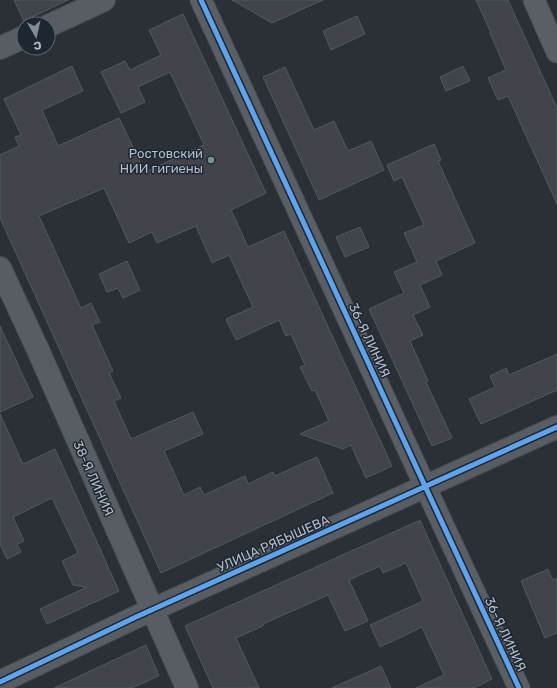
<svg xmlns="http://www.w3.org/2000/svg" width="557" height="688" font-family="Rubik,sans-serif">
<rect width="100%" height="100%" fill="#2a3036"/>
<path fill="#41454b" stroke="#52585e" d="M14,0H68L24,21Z
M232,0H323L272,23Z
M476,0H508L557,108V204L508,96L498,100L488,78L506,70L490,33H491Z
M183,14L266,193L231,210L248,247L284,231L392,466L366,478L351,445L343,449L300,434L329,421L315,390L312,391L300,367L305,365L291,334L286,336L279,320L236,340L226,319L253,307L229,255L212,263L196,226L157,243L152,232L129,243L104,188L39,216L81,308L91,303L100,322L92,325L113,371L109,373L121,398L114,401L131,439L193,412L203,434L164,451L184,495L200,487L204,495L245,476L248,484L273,472L275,476L317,457L333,493L161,573L0,218V155L19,146L15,137L21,135L4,99L72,66L83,91L42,110L58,146L119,118L145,172L204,145L170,72L138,87L145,102L121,113L101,72L125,61L130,70L161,55L149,30Z
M357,16L365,34L331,50L323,31Z
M463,66L470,81L446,91L440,77Z
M285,67L314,130L334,121L348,151L371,141L384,170L319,200L263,77Z
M434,144L441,160L438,161L475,243L436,261L442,275L420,285L430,307L413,315L423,335L410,341L428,381L426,382L452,438L432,446L369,309L404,293L394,272L417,262L404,233L424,225L402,177L394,181L387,165Z
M360,227L369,247L345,257L336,237Z
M127,261L140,290L123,298L118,288L107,292L99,274Z
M0,326L33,397L0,412Z
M557,354V390L481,424L469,399L495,387L490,376L506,368L509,375Z
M0,414L23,464L55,449L119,591L47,624L40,609L87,587L73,585L62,561L78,553L52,498L13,517L24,541L17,544L21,552L7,559L0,544Z
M420,520L492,679L474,688H416L444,675L422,627L380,647L370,625L423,601L406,563L383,573L380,566L349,580L368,621L345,631L328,595L263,624V626L236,638L259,688H213L185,626L418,521L419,523Z
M548,569L553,580L557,578V633L545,638L521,581Z
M146,645L159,676L132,688H54Z
M381,666L391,688H332Z"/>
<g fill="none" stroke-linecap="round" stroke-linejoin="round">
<defs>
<path id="street" d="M201,0L425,486L519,688
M534,0L557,52"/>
<path id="secondary" d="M48,26L104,0
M0,48L24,37
M0,268L38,350L187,688
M0,682L136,617L557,427"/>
</defs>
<use href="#street" stroke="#484c51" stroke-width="23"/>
<use href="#secondary" stroke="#484c51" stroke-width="24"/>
<use href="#street" stroke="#5a5e65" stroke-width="21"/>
<use href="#secondary" stroke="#585d63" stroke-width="22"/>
<defs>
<path id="cycleway" d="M201,0L425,486L519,688
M0,682L136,617L557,427"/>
</defs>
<use href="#cycleway" stroke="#1d2732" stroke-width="8"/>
<use href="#cycleway" stroke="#60a3ed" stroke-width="5"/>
</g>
<circle fill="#848c95" stroke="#1d2732" stroke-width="1.5" cx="211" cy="160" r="4"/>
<g text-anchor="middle" stroke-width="3" stroke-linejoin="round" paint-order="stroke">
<g font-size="13" fill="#b4bdc8" stroke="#1d2732" text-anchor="end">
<text x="203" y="158">Ростовский<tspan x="203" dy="15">НИИ гигиены</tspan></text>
</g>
<g font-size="13" fill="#b4bdc8" stroke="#1d2732">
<text transform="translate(370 340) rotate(65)" y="5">36-Я ЛИНИЯ</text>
<text transform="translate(94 478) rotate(66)" y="5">38-Я ЛИНИЯ</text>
<text transform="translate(273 543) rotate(-24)" y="5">УЛИЦА РЯБЫШЕВА</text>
<text transform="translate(506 634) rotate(65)" y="5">36-Я ЛИНИЯ</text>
</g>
</g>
<g transform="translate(36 36) rotate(171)"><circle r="19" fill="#1d2732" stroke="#59636e"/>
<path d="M0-3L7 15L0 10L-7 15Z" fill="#848c95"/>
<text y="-6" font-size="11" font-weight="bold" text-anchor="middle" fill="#b4bdc8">С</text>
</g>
</svg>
